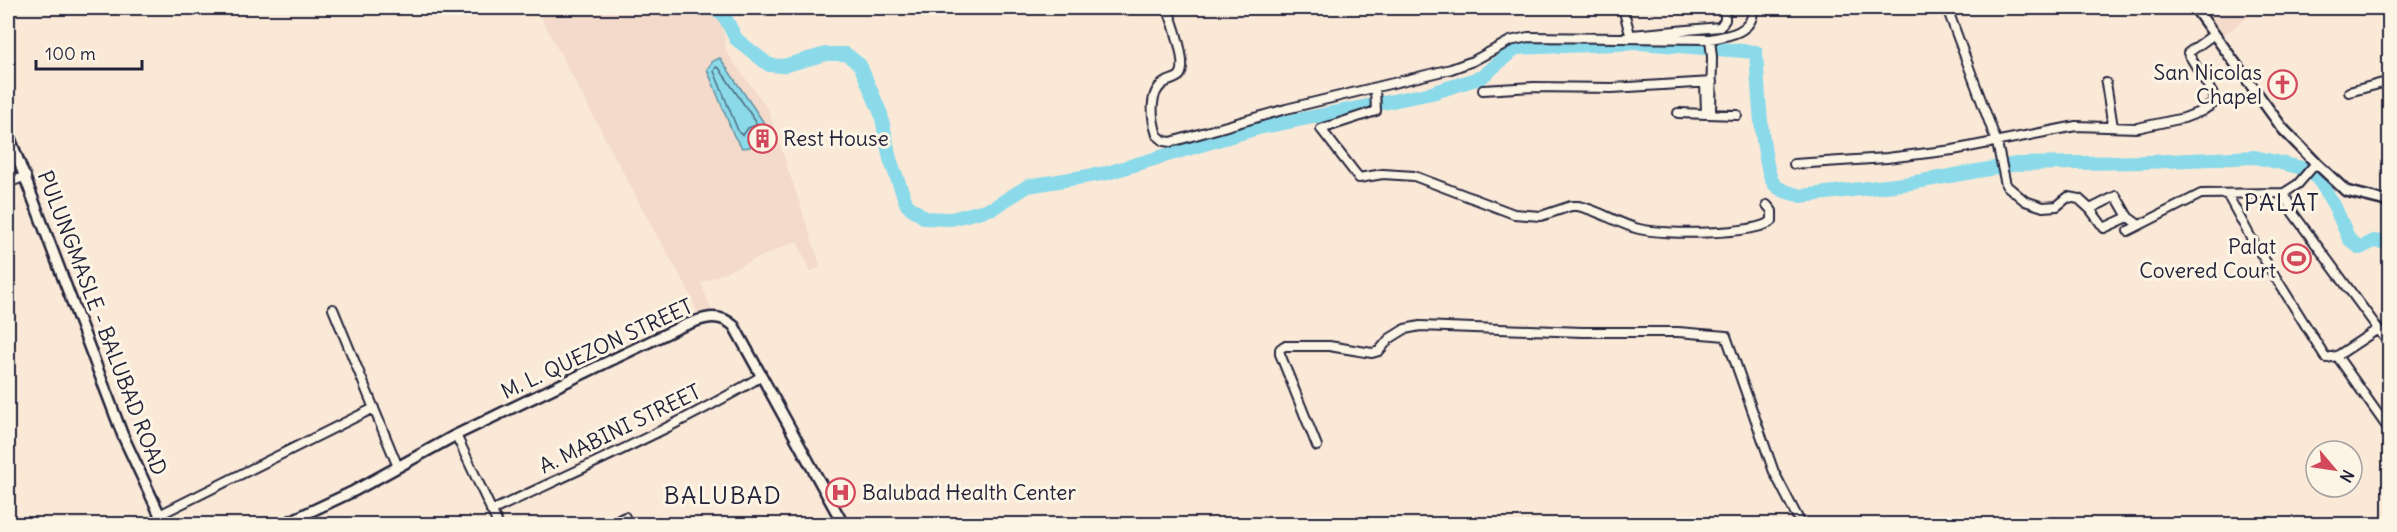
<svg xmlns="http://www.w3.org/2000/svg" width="2397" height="532" font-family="Delius,sans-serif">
<rect width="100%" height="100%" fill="#fbe9d8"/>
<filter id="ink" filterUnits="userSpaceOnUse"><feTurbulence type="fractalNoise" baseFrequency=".0167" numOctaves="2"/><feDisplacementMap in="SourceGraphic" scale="12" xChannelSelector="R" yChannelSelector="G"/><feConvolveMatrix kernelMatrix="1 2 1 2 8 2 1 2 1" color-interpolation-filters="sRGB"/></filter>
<g filter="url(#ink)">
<path fill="#f3daca" d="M536,8H699L722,23L727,53L768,109L821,267L810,272L797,241L701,283L712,312L699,317L688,289L652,227Z
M2200,8H2262L2220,37Z"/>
<path fill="#8bdae9" stroke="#6190a3" stroke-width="1.5" d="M720,58L764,123L763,129L751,133L750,147L742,148L734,136L707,69L713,61Z"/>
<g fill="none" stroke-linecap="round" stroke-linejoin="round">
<path stroke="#4c6c81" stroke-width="1.5" d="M716,67L719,68L756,122V125L748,128L743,135L739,133L714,71Z"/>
<path stroke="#8bdae9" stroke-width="14" d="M712,8L724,15L736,39L769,65L783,66L826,54H846L860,65L881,114L890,159L907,205L925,218L951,219L993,208L1028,186L1107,173L1258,128L1432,93L1482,77L1516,48L1639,43L1756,52C1758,77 1761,170 1775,185C1782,192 1792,193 1801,196L1911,183L2016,164L2146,162L2255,157L2302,168L2312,172L2321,183L2335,207L2349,239L2360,248L2374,241L2390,243"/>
<defs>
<path id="minor" d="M1167,8C1172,19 1188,64 1180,75C1177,79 1169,80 1164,83C1148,93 1152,120 1157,135L1164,141L1171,142L1286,109L1451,69L1473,61L1510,41L1528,37L1710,39C1729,36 1754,32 1753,8
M1623,8L1631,38
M1947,8L1997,143L2006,185L2025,201L2043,207L2057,206L2068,197L2079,199L2090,209
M1632,35L1720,27L1725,20V8
M1710,39L1712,57L1711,113
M1705,83L1706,112
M2106,83L2113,127
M1375,88L1376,111L1321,129L1359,178L1383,174L1414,176L1514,214L1541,216L1571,206H1578C1599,210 1618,224 1639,229C1663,235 1753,235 1772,221V211L1767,205
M1483,90L1534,87L1612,88L1712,82
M2349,92L2390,81
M1678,113L1737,115
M1794,164L1887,158L1953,150L2076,126L2137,128L2184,118L2202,111L2217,101L2188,53L2213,35
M8,183L26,176
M2284,193L2293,213L2390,345
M2227,194L2251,238L2326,358L2337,356L2378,329
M2128,217L2104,228L2090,209L2116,196L2128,217L2139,225
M2128,231L2201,194L2284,193L2298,184L2316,163
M333,309L398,467
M2337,356L2390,431
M456,435L498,524
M1317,446L1280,354V349L1284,346H1329L1372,353L1379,351L1389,339L1405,329L1420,326L1582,332H1678L1726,336L1774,472L1801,524
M491,511C582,468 676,427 762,376
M159,515L374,408
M610,524L625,517"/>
<path id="tertiary" d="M2195,8L2283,129L2316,163L2346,191L2390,202
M8,133L123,436L164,524
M284,524L354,491L456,435L678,328C698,320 717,310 734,326L843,524"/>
</defs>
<use href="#minor" stroke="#22223b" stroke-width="12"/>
<use href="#tertiary" stroke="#22223b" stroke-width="14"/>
<use href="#minor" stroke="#fcf5e5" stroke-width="8"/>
<use href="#tertiary" stroke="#fcf5e5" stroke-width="9"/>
</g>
</g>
<defs>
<symbol id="church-ring" viewBox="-11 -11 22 22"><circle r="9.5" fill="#fcf5e5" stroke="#d1495b" stroke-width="1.5"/><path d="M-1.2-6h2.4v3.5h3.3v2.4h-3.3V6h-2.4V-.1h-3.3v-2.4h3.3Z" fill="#d1495b"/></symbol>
<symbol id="building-ring" viewBox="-11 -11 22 22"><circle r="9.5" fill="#fcf5e5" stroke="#d1495b" stroke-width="1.5"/><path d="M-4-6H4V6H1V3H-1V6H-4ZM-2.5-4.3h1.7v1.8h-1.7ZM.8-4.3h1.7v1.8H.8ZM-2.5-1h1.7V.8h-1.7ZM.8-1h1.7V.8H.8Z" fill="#d1495b"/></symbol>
<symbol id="stadium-ring" viewBox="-11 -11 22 22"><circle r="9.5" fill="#fcf5e5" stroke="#d1495b" stroke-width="1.5"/><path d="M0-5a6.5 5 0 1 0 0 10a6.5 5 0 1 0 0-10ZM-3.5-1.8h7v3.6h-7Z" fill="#d1495b"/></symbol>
<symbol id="hospital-ring" viewBox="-11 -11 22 22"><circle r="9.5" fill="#fcf5e5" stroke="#d1495b" stroke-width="1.5"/><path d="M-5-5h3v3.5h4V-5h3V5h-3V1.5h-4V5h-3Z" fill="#d1495b"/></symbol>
</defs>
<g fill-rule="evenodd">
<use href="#church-ring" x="2266" y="68" width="33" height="33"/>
<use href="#building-ring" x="746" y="122" width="33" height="33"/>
<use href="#stadium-ring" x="2280" y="242" width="33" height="33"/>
<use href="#hospital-ring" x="824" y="476" width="33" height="33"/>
</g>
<g text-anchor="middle" stroke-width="6" stroke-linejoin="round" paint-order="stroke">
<g font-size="21" fill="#22223b" stroke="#fcf5e5" text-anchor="end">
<text x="2262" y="80">San Nicolas<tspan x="2262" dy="24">Chapel</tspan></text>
<text x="783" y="146" text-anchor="start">Rest House</text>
<text x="2276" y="254">Palat<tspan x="2276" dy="24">Covered Court</tspan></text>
<text x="862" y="500" text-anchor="start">Balubad Health Center</text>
</g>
<g font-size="21" fill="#22223b" stroke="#fcf5e5">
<text transform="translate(102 323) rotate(69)" y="7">PULUNGMASLE - BALUBAD ROAD</text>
<text transform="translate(597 349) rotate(-25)" y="7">M. L. QUEZON STREET</text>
<text transform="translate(620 429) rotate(-26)" y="7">A. MABINI STREET</text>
</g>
<g font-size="24" letter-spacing="1.5" fill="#22223b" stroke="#fcf5e5">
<text x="2282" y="211">PALAT</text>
<text x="723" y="504">BALUBAD</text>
</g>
</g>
<rect width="2397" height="532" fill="none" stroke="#fcf5e5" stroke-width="30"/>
<rect x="15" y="15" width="2367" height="502" fill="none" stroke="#22223b" stroke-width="2" filter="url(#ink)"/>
<g transform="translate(2334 469) rotate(119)"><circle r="28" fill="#fcf5e5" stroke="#a5a1a1" stroke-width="1.5"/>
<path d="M0-4.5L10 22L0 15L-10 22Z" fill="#d1495b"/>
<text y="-9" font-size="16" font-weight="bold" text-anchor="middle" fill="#22223b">N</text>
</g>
<path d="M36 60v9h106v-9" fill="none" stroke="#22223b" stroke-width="3"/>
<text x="45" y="60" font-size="18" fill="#22223b" stroke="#fcf5e5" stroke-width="4.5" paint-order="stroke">100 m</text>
</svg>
